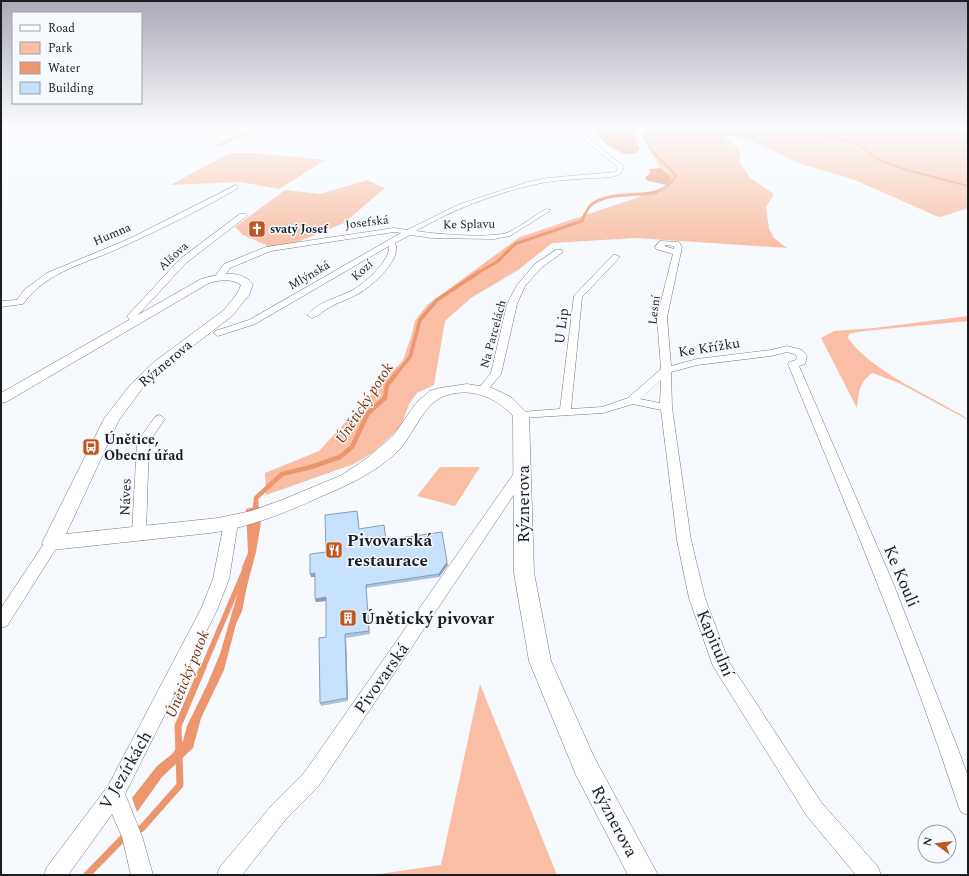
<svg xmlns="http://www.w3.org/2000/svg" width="969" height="876" font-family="Spectral,serif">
<rect width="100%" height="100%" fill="#f6fafe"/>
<path fill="#f9bea4" d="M250,129H259L218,147L214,146Z
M643,129H968V208L941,217L936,216L855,180L801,164L751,141L733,136H725L724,138L734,144L741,153L739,161L750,178L774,194L766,207L769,229L774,238L787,248L635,238L552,243L518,270L471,298L445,321L434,385L417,393L409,404L401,427L372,453L354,464L266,495L265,473L319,451L403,360L411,337L415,321L427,305L520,237L639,197L667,185L668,172L661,168L642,138Z
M230,153H257L326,160L279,189L240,182L170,185Z
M367,180L385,188L344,223L295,243L283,246L271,247L243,235L235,227L285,190L320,194Z
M968,316V321L864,331L849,334L848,338C865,364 914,389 942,404C950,409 962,414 968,420L901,384L873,373C859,381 859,393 857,408L821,338L834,331L874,328Z
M440,467H480L455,506L417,496Z
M480,684L557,875H372L441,865Z"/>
<path fill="#ed966e" d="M594,129H637L635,140L640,148L639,151C624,161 600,142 594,129Z
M661,168C667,173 675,176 667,185L648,181L645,178L650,173L649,169Z
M259,506L261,522L256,552L247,586L242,611L236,624L224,670L201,718L193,748L162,777L137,812L132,798L157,766L171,755L183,741L187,726L207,685L220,654L243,575L242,567L248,553L246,509Z"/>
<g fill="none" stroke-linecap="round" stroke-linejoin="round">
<path stroke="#ed966e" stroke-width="2" d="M646,129C643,150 665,161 676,176C670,185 664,190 653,193
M806,129L860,145L879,160L907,170L968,186"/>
<path stroke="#ed966e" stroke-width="3" d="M477,273L497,262L515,244L582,221C584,216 587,209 591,205C608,191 637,197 657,192"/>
<path stroke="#ed966e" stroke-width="3.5" d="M395,375L410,357L420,320L437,300L479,272"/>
<path stroke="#ed966e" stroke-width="4.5" d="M256,504V498L282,474L311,467L340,457L352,447L368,413L385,398L387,385L396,374"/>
<path stroke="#ed966e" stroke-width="5.5" d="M255,511L256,503
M203,668L246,567"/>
<path stroke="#ed966e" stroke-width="7" d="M134,832L142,828L180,785L178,726L203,667
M87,875L123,838L127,836"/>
<defs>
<path id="street" d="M581,129H585L588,138L623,166L624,167L620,174L611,177C585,179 557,179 532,185C493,194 450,211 416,231C434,234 494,239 509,232C521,226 534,216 546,209L551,210L510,236L494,239L432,238L410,235L395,243C403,259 371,287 358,294C349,299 339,302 330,307C324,310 319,316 312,318L307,315C319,301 338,298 353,290C365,283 391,260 389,246L255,324L218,336L213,333L215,331L249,320L401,233L394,232L271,251L230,268L221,280H215L214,278L224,264L266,247L394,228L407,230L460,204L528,182L547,178L616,172L618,167L584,140Z
M236,185L238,186V188C201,210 163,228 124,246C89,263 47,270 23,304L1,307V301L17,300L24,290L47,273L131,238Z
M240,214H246L247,216L186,263L137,316L141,322L139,324H133L127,316L129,314L180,259Z
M660,241L679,242L682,247L667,317L671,366L697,359L771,350L787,346L802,350L807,356L805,364L799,366L893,583L958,749L968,776V815L961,812L958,805C909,655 848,510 788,364L789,362L796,360L797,357L794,354L787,352L771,356L697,365L671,372L672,408L691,540L705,598L729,662L821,802L878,867L881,875H856L807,816L713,666L689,598L677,540L661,410L633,404L603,413L521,418L517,417L515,415L517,413L521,412L560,409L574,296L613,255H616L620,257L582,297L571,409L602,407L628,398L661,369L657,317L673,254L656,249L655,247ZM665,245L674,246V249L664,246ZM661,380L660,403L640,399Z
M556,250H562L563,252L541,268L525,286L517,304L501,374L487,391H479L478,389L491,373L507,304L517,285L535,264Z
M159,415L163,417L165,419L149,442L146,533L144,537L139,538L134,537L132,533L137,442L155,417Z
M522,468L527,469L528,472L527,475L318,787L286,819L242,875H217L220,867L272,805L304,773L517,469Z
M231,518L236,519L238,523L229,579L217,610L125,794L142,836L153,875H131L122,837L112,814L68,875H44L47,867L108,786L201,609L213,579L224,523L226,519Z
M52,538L57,539L59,543L57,547L7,626L1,628V608L47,539Z"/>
<path id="secondary" d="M221,274C232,273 245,274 253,284L249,295L232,316L164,368L141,390L119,420L66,534L218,518L251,511L282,500L342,475L367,458L393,436L417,402L430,391L440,388L467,384L492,388L511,397L529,415L534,573L551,661L594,757L658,875H628L576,775L529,661L514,573L513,416C495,396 468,386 442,397C421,407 413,437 396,453C373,474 348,485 320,497C285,513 248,528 210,533L52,550L45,548L42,543L104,419L131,384L154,362L224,310L237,294L241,285C232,278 219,280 209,283L6,402L1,403V393L201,279Z"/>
</defs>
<use href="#street" stroke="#75797e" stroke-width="1"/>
<use href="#secondary" stroke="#75797e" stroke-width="1"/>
<use href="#street" fill="#fff" fill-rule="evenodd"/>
<use href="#secondary" fill="#fff" fill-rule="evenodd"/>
</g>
<path fill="#abc2da" d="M358,515L359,529L448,565L439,577L366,588L370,634L346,638L348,701L321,706L320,703L326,637V601L316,602L315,599V577H311L326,552Z"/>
<path fill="#8b9eb2" d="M447,562L448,565L439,577V574Z
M315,573L316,577H311L310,574Z
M326,597V601L316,602L315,599Z
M345,634L346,638L348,701L347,698Z"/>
<path fill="#c7e2fe" stroke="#8b9eb2" d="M357,511L359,529L384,525L386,540L442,532L447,562L439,574L366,585L369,631L345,634L347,698L320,703L319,638L326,637V597L315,599V573L310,574V554L326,552L325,515Z"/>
<linearGradient id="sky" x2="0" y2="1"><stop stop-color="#aaa8b7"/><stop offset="0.51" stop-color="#fbfdff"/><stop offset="1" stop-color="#fbfdff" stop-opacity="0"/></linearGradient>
<rect width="969" height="251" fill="url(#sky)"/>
<defs>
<symbol id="church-square" viewBox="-11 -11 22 22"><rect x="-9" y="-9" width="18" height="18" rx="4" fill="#bc5823" stroke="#f6fafe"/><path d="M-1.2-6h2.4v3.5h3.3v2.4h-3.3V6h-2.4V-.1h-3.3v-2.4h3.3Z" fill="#fff"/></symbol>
<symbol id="bus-square" viewBox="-11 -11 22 22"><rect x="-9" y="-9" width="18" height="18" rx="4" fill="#bc5823" stroke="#f6fafe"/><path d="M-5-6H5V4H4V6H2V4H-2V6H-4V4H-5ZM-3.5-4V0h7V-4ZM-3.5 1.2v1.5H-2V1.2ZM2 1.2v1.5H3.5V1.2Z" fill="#fff"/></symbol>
<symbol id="restaurant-square" viewBox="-11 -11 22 22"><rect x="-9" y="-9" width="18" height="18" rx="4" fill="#bc5823" stroke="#f6fafe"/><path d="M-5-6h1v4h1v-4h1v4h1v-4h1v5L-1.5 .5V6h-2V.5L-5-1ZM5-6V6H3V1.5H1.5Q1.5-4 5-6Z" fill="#fff"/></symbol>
<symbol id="building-square" viewBox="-11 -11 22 22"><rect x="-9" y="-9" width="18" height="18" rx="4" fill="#bc5823" stroke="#f6fafe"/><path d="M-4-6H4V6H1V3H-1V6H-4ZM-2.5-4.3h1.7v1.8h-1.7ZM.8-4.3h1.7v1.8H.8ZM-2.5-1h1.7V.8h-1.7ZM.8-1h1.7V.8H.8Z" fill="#fff"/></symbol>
</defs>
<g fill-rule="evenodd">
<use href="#church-square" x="247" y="219" width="20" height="20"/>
<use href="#bus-square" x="81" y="437" width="20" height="20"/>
<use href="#restaurant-square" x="324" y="540" width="20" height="20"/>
<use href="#building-square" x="338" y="608" width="20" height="20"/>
</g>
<g text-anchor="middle" stroke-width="3" stroke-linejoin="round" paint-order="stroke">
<g font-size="12" fill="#1b1d1f" stroke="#f6fafe">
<text transform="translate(367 222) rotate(-7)" y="4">Josefská</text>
<text transform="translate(469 224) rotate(-1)" y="4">Ke Splavu</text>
<text transform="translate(112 234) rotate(-23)" y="4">Humna</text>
<text transform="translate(173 256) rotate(-43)" y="4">Alšova</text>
<text transform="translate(362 270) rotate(-43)" y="4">Kozí</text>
<text transform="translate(309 275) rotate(-30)" y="4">Mlýnská</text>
<text transform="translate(654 310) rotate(-83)" y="4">Lesní</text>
<text transform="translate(493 334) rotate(-75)" y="4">Na Parcelách</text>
</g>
<g font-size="12" font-weight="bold" fill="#1b1d1f" stroke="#f6fafe" text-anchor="start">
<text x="270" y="233">svatý Josef</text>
</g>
<g font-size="14" fill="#1b1d1f" stroke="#f6fafe">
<text transform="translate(561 326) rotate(-83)" y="5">U Lip</text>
<text transform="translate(709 347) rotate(-9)" y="5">Ke Křížku</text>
<text transform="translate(165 363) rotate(-40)" y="5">Rýznerova</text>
<text transform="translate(125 497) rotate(-88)" y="5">Náves</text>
</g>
<g font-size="14" font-weight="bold" fill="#1b1d1f" stroke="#f6fafe" text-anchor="start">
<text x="104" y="444">Únětice,<tspan x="104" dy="16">Obecní úřad</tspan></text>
</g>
<g font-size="15" font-style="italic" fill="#7c2f00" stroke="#f6fafe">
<text transform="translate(364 403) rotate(-57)" y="5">Únětický potok</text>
<text transform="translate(187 674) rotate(-68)" y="5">Únětický potok</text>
</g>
<g font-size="17" fill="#1b1d1f" stroke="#f6fafe">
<text transform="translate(523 504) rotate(-90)" y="6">Rýznerova</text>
<text transform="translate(902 576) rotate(67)" y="6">Ke Kouli</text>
<text transform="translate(716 643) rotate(67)" y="6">Kapitulní</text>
<text transform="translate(381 678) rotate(-55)" y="6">Pivovarská</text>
<text transform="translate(125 770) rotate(-60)" y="6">V Jezírkách</text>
<text transform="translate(615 821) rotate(62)" y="6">Rýznerova</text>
</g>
<g font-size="17" font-weight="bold" fill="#1b1d1f" stroke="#f6fafe" text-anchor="start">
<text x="347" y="546">Pivovarská<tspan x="347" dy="20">restaurace</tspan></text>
<text x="361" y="624">Únětický pivovar</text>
</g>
</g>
<rect width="969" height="876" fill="none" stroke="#1b1d1f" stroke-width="4"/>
<rect x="12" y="12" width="130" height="92" fill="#f6fafe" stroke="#9ea2a5"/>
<rect x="20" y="25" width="20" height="6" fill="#ffffff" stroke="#9ea2a5"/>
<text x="48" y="32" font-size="12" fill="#1b1d1f">Road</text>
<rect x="20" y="42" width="20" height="12" fill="#f9bea4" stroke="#9ea2a5"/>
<text x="48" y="52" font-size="12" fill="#1b1d1f">Park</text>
<rect x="20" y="62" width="20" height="12" fill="#ed966e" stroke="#9ea2a5"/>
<text x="48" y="72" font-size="12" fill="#1b1d1f">Water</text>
<rect x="20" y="82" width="20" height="12" fill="#c7e2fe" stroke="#9ea2a5"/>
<text x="48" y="92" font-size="12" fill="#1b1d1f">Building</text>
<g transform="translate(937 844) rotate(285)"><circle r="19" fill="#f6fafe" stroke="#9ea2a5"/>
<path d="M0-3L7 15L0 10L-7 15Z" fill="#bc5823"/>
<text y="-6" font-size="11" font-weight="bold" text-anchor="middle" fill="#1b1d1f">N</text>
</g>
</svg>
